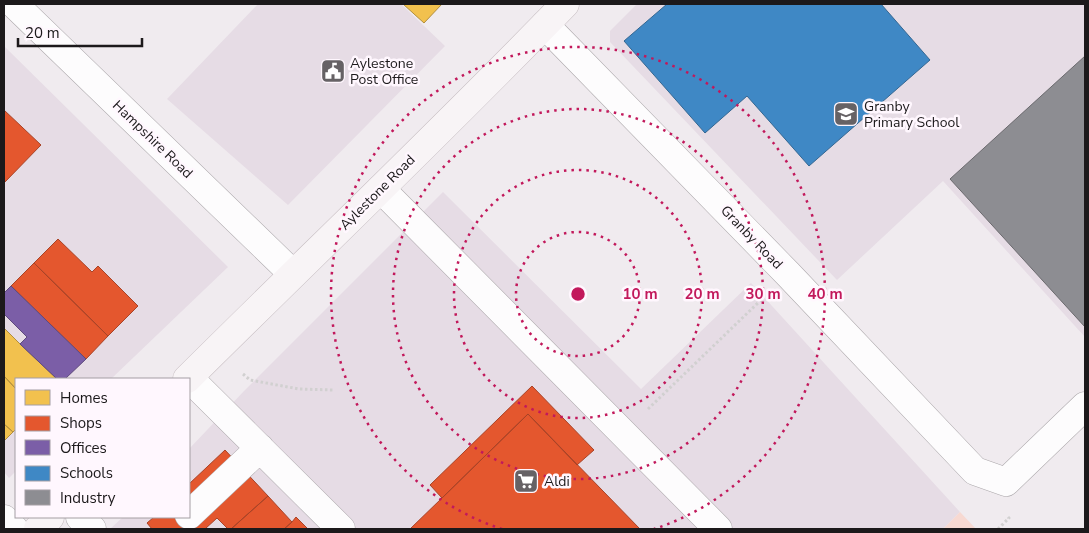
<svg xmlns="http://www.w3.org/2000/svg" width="1089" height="533" font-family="'Nunito Sans',sans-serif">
<rect width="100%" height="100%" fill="#f0ebef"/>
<path fill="#e6dce5" d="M258,4H401L445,46L288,205L167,99Z
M637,4H1085V337L943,181L837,280L610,42V31Z
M4,46L228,267L111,379H16V471L9,478L4,472Z
M443,192L641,389L751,283L960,512L943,529H110L123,517H189V449L244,391Z"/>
<path fill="#f7d9d2" d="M960,512L976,529H943Z"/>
<path fill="#f2c14e" stroke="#b28f3f" d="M403,4H442L424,23Z
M4,328L20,344L57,379H16V389L4,376Z
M4,376L16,389V429L13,432L4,424Z
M4,424L13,432L4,441Z"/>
<path fill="#e4572e" stroke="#a84428" d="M4,110L41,145L4,183Z
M58,239L92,272L98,266L138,306L108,336L34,263Z
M34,263L108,336L86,359L11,286Z
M532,386L594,450L577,465L528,414L442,498L430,485Z
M528,414L640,529H410L442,498Z
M225,450L268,496L231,529H228L217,518L205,529H152L147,523L154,517H189V484Z
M268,496L292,522L284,529H231Z
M296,517L308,529H284L292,522Z"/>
<path fill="#7b5ea7" stroke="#5e497d" d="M11,286L86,359L65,379H57L20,344L27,337L4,314V293Z"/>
<path fill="#3f88c5" stroke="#346792" d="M667,4H881L930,60L809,166L747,96L705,133L624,41Z"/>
<path fill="#8d8d92" stroke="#6b6a6e" d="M1085,56V327L950,179Z"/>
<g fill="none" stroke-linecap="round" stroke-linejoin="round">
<defs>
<path id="minor" d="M14,4L293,274
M545,25L788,274L975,471L1006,482L1085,406
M381,189L718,529
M189,378L341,529
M189,515L260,448
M80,517L92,529
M4,519L14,529"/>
<path id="major" d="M187,379C313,254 442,131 565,4
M38,529L50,517"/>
</defs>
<use href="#minor" stroke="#aca8ab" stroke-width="29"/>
<use href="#major" stroke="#c5bcc0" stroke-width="29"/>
<path stroke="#d1d0d0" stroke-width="3" stroke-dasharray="2.5 2.5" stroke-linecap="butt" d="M243,374L250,380L299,389L333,390
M648,409L762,299
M998,529L1009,518L1008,517"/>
<use href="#minor" stroke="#fdfcfd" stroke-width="28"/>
<use href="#major" stroke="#f8f4f6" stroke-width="28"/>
</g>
<g fill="none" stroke="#c2185b" stroke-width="2.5" stroke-dasharray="2.5 5">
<circle cx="578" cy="294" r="62"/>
<circle cx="578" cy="294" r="124"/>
<circle cx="578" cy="294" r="185"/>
<path d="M502 529A247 247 0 1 1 654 529"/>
</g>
<defs>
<symbol id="civic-square" viewBox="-11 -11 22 22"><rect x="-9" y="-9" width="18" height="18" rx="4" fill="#666265" stroke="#fff7fe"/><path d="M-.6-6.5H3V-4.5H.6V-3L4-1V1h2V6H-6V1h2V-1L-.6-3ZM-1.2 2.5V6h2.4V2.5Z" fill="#fff"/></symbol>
<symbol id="school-square" viewBox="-11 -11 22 22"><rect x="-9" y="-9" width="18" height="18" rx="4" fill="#666265" stroke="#fff7fe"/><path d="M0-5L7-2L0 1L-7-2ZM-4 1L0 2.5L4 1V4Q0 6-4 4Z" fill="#fff"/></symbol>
<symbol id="supermarket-square" viewBox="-11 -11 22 22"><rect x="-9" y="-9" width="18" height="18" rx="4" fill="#666265" stroke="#fff7fe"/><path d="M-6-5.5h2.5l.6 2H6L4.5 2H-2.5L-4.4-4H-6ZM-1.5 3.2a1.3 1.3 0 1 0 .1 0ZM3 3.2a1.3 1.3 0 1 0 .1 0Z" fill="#fff"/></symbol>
</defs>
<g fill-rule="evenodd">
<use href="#civic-square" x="319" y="57" width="28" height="28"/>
<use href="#school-square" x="832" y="100" width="28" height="28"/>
<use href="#supermarket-square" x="512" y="467" width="28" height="28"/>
</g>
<g text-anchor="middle" stroke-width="5" stroke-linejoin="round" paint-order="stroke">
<g font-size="14" fill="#1c191b" stroke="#fff7fe" text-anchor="start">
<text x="350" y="68">Aylestone<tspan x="350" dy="16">Post Office</tspan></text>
<text x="864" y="111">Granby<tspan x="864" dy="16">Primary School</tspan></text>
<text x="544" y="486">Aldi</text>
</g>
<g font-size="14" fill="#1c191b" stroke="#fff7fe">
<text transform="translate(153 139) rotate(44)" y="5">Hampshire Road</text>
<text transform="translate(377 192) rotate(-45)" y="5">Aylestone Road</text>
<text transform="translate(752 237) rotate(46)" y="5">Granby Road</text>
</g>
</g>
<circle cx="578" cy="294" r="8" fill="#c2185b" stroke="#fff7fe" stroke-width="2.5"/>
<g font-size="15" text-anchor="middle" font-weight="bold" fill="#c2185b" stroke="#fff7fe" stroke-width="5" stroke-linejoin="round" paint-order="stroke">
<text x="640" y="299">10 m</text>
<text x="702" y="299">20 m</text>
<text x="763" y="299">30 m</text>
<text x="825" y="299">40 m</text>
</g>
<rect width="1089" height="533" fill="none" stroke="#1c191b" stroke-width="10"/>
<rect x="15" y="378" width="175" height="140" fill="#fff7fe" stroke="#a49ea3"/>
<rect x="25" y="390" width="25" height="15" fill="#f2c14e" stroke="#a49ea3"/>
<text x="60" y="403" font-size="15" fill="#1c191b">Homes</text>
<rect x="25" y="416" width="25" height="15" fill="#e4572e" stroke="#a49ea3"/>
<text x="60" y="428" font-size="15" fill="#1c191b">Shops</text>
<rect x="25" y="440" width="25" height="15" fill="#7b5ea7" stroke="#a49ea3"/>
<text x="60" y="453" font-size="15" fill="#1c191b">Offices</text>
<rect x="25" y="466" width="25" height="15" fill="#3f88c5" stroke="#a49ea3"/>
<text x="60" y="478" font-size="15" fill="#1c191b">Schools</text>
<rect x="25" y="490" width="25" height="15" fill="#8d8d92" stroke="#a49ea3"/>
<text x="60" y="503" font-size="15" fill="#1c191b">Industry</text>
<path d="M18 38v8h124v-8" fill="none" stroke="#1c191b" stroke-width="2.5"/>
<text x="25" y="38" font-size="15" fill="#1c191b" stroke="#fff7fe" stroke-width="4" paint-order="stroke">20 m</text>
</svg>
